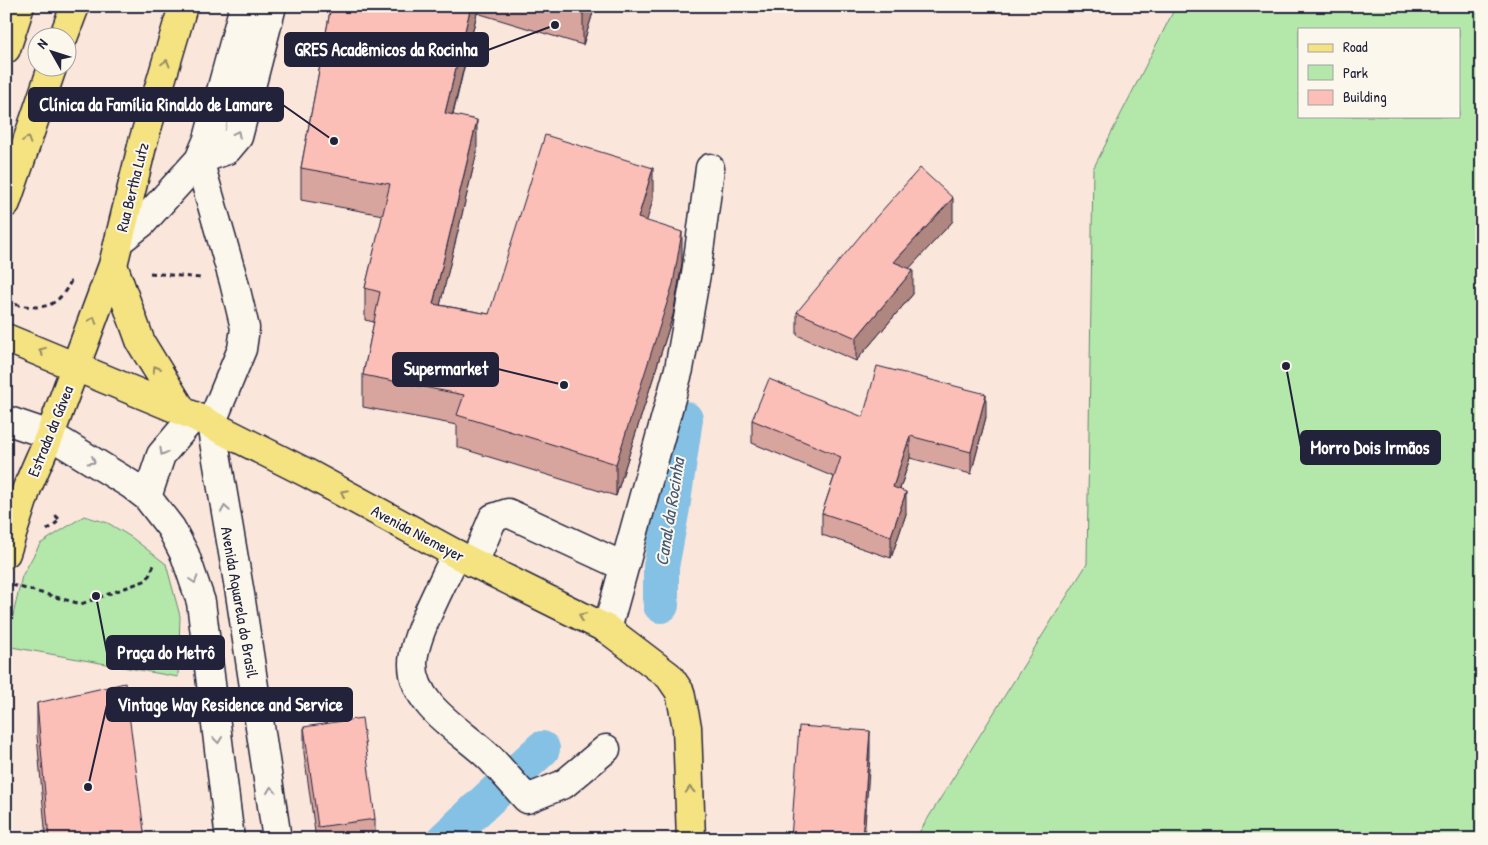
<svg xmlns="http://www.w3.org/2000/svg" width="1488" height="845" font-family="'Patrick Hand',sans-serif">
<rect width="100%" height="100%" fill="#fbe6dc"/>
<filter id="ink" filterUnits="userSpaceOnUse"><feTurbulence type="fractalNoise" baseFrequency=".02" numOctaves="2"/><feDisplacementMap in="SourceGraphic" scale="10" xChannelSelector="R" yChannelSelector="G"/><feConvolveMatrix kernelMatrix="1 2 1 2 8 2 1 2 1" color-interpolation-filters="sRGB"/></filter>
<g filter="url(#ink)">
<path fill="#b4e8aa" stroke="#6b8572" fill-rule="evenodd" d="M1176,6H1482V839H915L1087,564L1093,169ZM1299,29H1459V116H1299Z
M84,516L108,523L131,537L166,564L180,616L178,677L6,646L22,576L40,544Z"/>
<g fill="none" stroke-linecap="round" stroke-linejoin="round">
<path stroke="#85c1e4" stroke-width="36" d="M661,605V567L672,508L685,419
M445,839L542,749"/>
<defs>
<path id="minor" d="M244,6L208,139L199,160L234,282L245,328L242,349L211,424L240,594L277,839
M119,241L142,223L199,160L227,150L238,137L272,6
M6,420L50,435L130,484L147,497L171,528L185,555L201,602L230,839
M147,497L161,455L194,416
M456,554C444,581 413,636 413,664C413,707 464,732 491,759C503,772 515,786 527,799L564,784L606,749
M474,563L493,518L508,513L623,566
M607,629L679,369L696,274L710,168"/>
<path id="major" d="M113,265L141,343L182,410
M6,338L194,416L307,473L456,554L607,629L669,676L680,692L687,727L691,839
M6,553L27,488L50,435L113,265L143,142L183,6"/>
<path id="highway" d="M63,38L75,6
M6,49L20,6
M6,203L52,68"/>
</defs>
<use href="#minor" stroke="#22223b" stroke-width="31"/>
<use href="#major" stroke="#22223b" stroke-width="31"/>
<use href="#highway" stroke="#22223b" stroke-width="31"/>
<path stroke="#22223b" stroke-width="3" stroke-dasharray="5 4" stroke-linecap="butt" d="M150,273L201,278
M6,303C38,308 54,314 71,281
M47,530L60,520L55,515
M12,585L81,604L147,580L154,565"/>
<use href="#minor" stroke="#fbf7ec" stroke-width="28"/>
<use href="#major" stroke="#f5e382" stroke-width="28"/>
<use href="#highway" stroke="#f5e382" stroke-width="28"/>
</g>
<path fill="#d8a49e" stroke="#22223b" d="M331,6H595L583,45L477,13L453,115L477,152L440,305L489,314L653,200L646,221L682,263L673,315L616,496L457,447V425L363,407V375L374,322L365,320V288L383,215L301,200V168Z
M953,221L909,268L913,294L856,361L797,335V312Z
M863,417H986L971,474L910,458L900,489L906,514L891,558L822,535V513L834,477L752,443V420Z
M37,703L145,839H46L37,736Z
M304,727L375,819V839H316L304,753Z"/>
<path fill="#b08681" stroke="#22223b" d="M471,6H477V13L445,145V113Z
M585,6H595L583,45V14Z
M477,120V152L433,335V304Z
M653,168V200L638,250V218Z
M953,198V221L894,285V262Z
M682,232V263L673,315L616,496V464Z
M913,270V294L856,361V338Z
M986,394V417L971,474V452Z
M910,436V458L893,510V487Z
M906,492V514L891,558V536Z
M870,731V758L864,839H862Z"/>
<path fill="#fbbfb8" stroke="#22223b" d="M331,6H471L445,113L477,120L433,304L489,314L545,135L653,168L638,218L682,232L673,284L616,464L457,415L464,395L363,375L380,292L365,288L390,184L301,168Z
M559,6H585L583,14Z
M920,168L953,198L894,262L913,270L856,338L797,312L870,224Z
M877,366L986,394L971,452L910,436L893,487L906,492L891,536L822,513L841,457L752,420L769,379L863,417Z
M125,683L145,839H49L37,703Z
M362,718L375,819L318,827L304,727Z
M799,726L870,731L862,839H791Z"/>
<defs><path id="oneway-chevron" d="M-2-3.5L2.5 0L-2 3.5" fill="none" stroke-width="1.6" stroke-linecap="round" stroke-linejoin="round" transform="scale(1.25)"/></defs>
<g stroke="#968c62">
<use href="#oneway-chevron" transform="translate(166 63) rotate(-74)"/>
<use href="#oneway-chevron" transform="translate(27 140) rotate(-72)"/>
<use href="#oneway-chevron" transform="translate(93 320) rotate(-70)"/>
<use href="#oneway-chevron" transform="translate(42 351) rotate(-158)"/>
<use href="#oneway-chevron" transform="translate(156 369) rotate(-120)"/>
<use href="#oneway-chevron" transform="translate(344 493) rotate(-152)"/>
<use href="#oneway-chevron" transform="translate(582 616) rotate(-154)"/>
<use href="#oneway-chevron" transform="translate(690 790) rotate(-93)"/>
</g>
<g stroke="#99979c">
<use href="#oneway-chevron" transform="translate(237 134) rotate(-64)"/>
<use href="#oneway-chevron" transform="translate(163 452) rotate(119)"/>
<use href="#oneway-chevron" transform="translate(92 461) rotate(31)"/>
<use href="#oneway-chevron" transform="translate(225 509) rotate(-99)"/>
<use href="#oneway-chevron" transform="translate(194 580) rotate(72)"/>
<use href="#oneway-chevron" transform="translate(218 740) rotate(83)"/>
<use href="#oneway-chevron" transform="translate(271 790) rotate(-98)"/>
</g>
</g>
<g text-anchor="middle" stroke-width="4" stroke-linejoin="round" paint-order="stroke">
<g font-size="16" fill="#22223b" stroke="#fbf7ec">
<text transform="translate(132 187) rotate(-76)" y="6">Rua Bertha Lutz</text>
<text transform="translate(50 431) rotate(-68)" y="6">Estrada da Gávea</text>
<text transform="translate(418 533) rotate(28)" y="6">Avenida Niemeyer</text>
<text transform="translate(240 602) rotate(80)" y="6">Avenida Aquarela do Brasil</text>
</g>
<g font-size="18" font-style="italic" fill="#455a76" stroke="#fbf7ec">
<text transform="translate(670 512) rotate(-81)" y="6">Canal da Rocinha</text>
</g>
</g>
<path fill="none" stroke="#22223b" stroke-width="2" d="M555 25L488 50M334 141L283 105M564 385L498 369M1286 366L1301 447M96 596L107 653M88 787L107 705"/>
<g fill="#22223b" stroke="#fbf7ec" stroke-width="2">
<circle cx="555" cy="25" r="5"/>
<circle cx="334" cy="141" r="5"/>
<circle cx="564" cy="385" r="5"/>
<circle cx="1286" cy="366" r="5"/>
<circle cx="96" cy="596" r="5"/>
<circle cx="88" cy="787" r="5"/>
</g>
<g fill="#22223b" stroke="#22223b" stroke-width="2">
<rect x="285" y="33" width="203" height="33" rx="5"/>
<rect x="29" y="88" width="254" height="33" rx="5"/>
<rect x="393" y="353" width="105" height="33" rx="5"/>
<rect x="1301" y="431" width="139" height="33" rx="5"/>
<rect x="107" y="636" width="117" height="33" rx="5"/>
<rect x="107" y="688" width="245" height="33" rx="5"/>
</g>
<g font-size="18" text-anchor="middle" font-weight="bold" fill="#fff">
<text x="386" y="56">GRES Acadêmicos da Rocinha</text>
<text x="156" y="111">Clínica da Família Rinaldo de Lamare</text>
<text x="446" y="375">Supermarket</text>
<text x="1370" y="454">Morro Dois Irmãos</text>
<text x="166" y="659">Praça do Metrô</text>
<text x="230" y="711">Vintage Way Residence and Service</text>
</g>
<rect width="1488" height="845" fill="none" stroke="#fbf7ec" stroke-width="25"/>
<rect x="12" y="12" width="1463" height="820" fill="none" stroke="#22223b" stroke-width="2" filter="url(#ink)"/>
<rect x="1298" y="28" width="162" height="90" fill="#fbf7ec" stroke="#a4a2a5"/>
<rect x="1308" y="44" width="25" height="8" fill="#f5e382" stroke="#a4a2a5"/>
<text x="1343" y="52" font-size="15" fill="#22223b">Road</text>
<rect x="1308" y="65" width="25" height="15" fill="#b4e8aa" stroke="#a4a2a5"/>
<text x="1343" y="78" font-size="15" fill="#22223b">Park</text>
<rect x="1308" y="90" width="25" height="15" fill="#fbbfb8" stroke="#a4a2a5"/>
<text x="1343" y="102" font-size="15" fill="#22223b">Building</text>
<g transform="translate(52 52) rotate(309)"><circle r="24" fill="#fbf7ec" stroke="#a4a2a5"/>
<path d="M0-4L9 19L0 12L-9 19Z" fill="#22223b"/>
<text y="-8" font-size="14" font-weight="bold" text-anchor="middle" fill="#22223b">N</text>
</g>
</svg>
